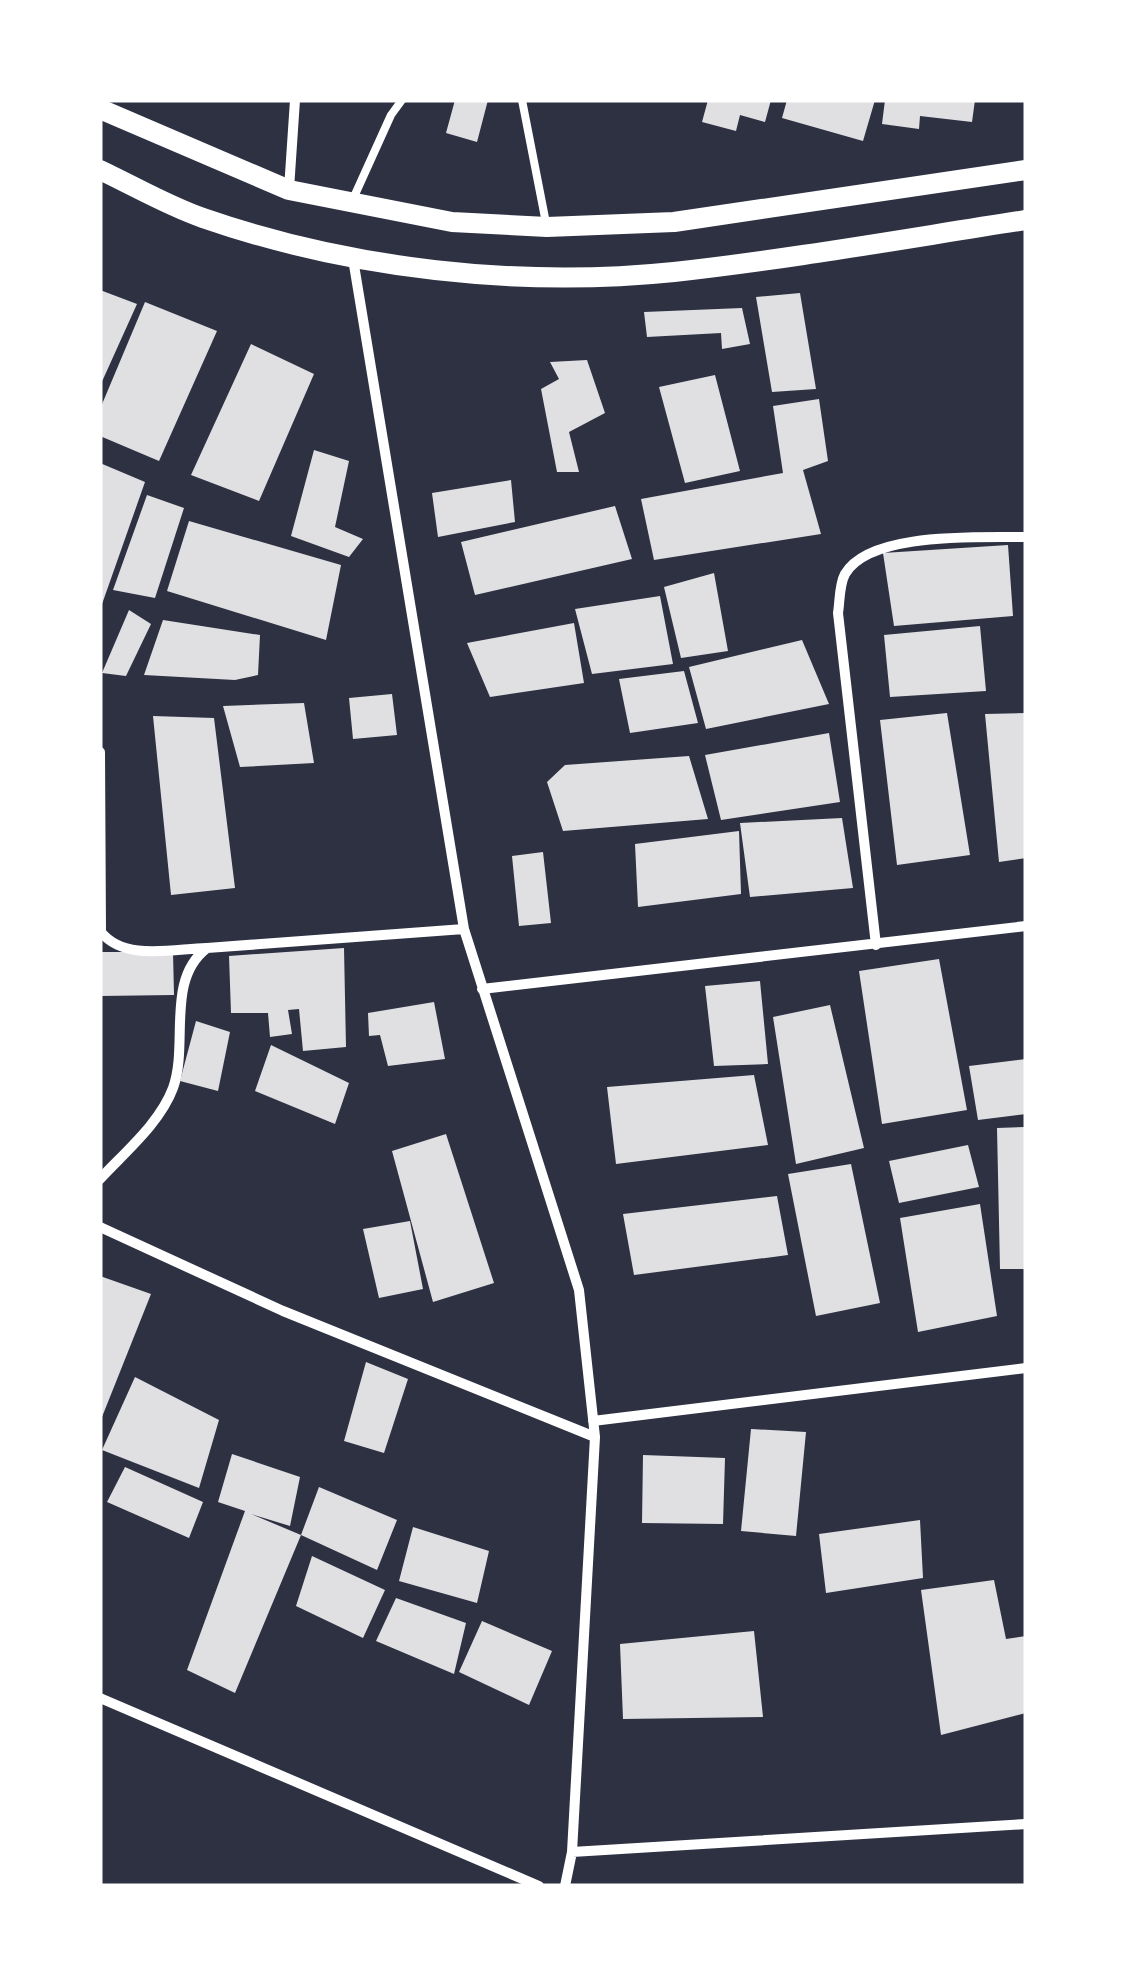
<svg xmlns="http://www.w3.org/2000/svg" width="1126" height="1986" font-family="'DejaVu Sans',sans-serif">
<rect width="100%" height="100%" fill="#2d3142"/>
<path fill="#e0e0e3" d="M455,100H488L477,142L446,133Z
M708,100H771L765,122L740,115L736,131L702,122Z
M787,100H875L863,141L782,118Z
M885,100H975L972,122L920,116L919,129L882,124Z
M100,290L137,304L100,386Z
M800,293L816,389L772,392L756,297Z
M145,302L217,331L159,461L100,436V409Z
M742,308L750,344L722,349L721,333L647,337L644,312Z
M251,344L314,374L259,501L191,475Z
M587,360L605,413L569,432L579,472H557L541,389L559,379L550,362Z
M715,375L740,471L685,483L659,387Z
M819,399L828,461L803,470L821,534L654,560L641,499L783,473L773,406Z
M314,450L349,461L335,527L363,539L349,557L291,536Z
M100,463L145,482L101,607H100Z
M511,480L515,522L438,537L432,493Z
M147,495L184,508L155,598L113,590Z
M615,506L632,559L475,595L461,542Z
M189,521L341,565L326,640L167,591Z
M1008,545L1013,616L894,626L883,553Z
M714,573L728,651L681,658L664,587Z
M660,596L673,664L592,674L575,609Z
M129,610L151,624L126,676L102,673Z
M163,620L260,635L258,675L235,680L144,675Z
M574,623L584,683L490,697L467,643Z
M980,626L986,691L890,697L884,635Z
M802,640L829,704L706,729L689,667Z
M684,671L698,723L630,733L619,679Z
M392,694L397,735L353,739L349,698Z
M304,703L314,763L240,767L223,706Z
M947,713L970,855L897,865L880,720Z
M1026,713V858L999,862L985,714Z
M153,716L214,718L235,888L171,895Z
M829,733L840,802L721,820L705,755Z
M689,756L708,819L563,831L547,782L565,765Z
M842,818L853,888L750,897L740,823Z
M739,831L741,894L638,907L635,844Z
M543,852L551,923L519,926L512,856Z
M344,948L346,1047L303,1051L299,1009L288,1010L292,1034L270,1037L268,1013H231L229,956Z
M100,952H173L174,995L100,996Z
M939,959L967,1110L882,1124L859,971Z
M760,981L768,1064L714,1066L705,986Z
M434,1002L445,1059L388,1066L380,1035L369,1036L368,1013Z
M830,1005L864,1148L796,1164L773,1017Z
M196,1021L230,1032L218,1091L180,1081Z
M271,1045L349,1083L335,1124L255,1091Z
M1026,1059V1114L978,1120L969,1066Z
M754,1075L768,1145L616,1164L607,1087Z
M1026,1127V1269H1000L997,1128Z
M446,1134L494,1283L433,1302L392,1151Z
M968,1145L979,1187L899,1203L889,1161Z
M851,1164L880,1303L816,1316L788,1174Z
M777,1196L788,1255L634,1275L623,1214Z
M980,1204L997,1316L918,1332L900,1218Z
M410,1221L423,1289L379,1298L363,1229Z
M100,1276L151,1294L100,1422Z
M366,1362L408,1379L384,1453L344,1441Z
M135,1377L219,1420L199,1488L102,1450Z
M751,1429L806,1432L796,1536L741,1531Z
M232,1454L300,1477L290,1526L251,1514L301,1535L319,1487L397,1520L377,1570L301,1535L235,1693L187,1670L245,1511L218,1502Z
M643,1455L725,1458L723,1524L642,1523Z
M125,1467L203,1502L189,1538L107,1502Z
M920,1520L923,1578L826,1593L819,1534Z
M413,1527L489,1551L477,1603L399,1581Z
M312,1556L385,1590L363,1638L296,1606Z
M994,1580L1006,1639L1026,1636V1713L941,1735L921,1590Z
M396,1598L466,1623L454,1674L376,1641Z
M482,1621L552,1651L529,1705L459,1672Z
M754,1631L763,1717L623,1719L620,1644Z"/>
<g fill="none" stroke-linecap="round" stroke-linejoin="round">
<path stroke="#fff" stroke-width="8" d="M522,100L546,223
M353,199L391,115L402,100"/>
<path stroke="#fff" stroke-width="10" d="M289,189L295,100
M353,259L464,929L579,1290L595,1437L572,1852L565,1886
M100,752L101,932C124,961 172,949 206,948
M876,945L838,613C840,601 839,585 845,574C870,531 980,538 1026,537
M482,989L1026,926
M100,1179C125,1152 160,1123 173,1088C189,1044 165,980 207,948L464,929
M100,1227L283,1311L595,1437
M593,1421L1026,1368
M100,1698L539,1886
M572,1852L1026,1824"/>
<path stroke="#fff" stroke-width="20" d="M100,109L289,190L452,222L547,227L674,222L1026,170
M100,170C134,186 168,206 203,218C350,269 519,288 674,272C791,259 909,238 1026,220"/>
</g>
<rect width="1126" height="1986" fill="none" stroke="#ffffff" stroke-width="205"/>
</svg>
